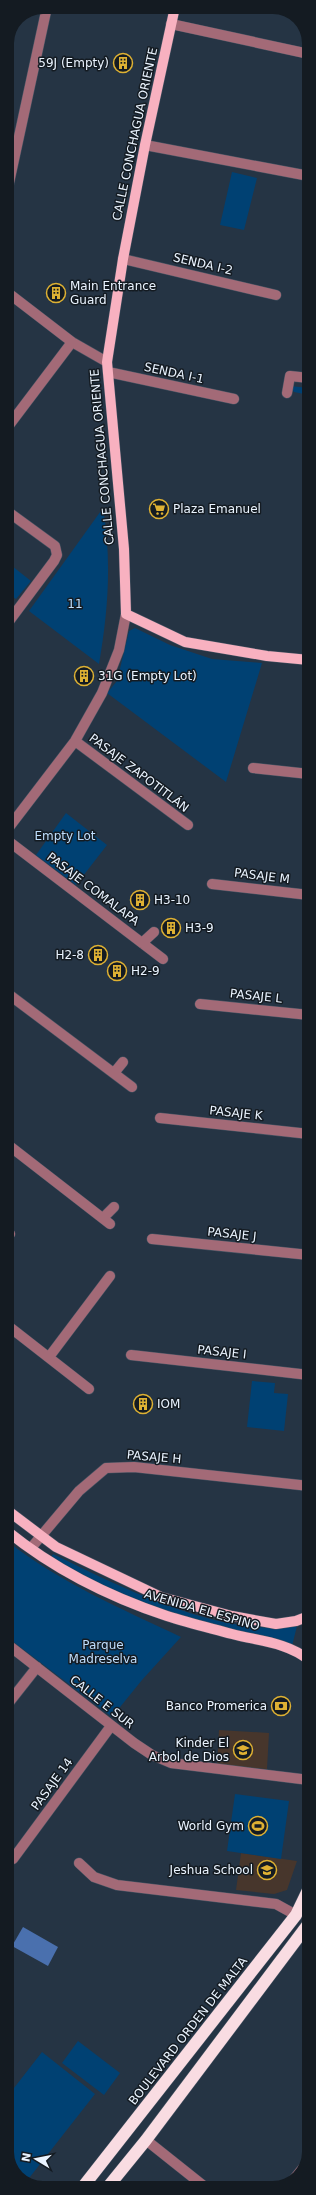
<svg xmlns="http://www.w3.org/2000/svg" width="316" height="2195" font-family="'DejaVu Sans',sans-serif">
<rect width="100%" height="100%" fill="#253444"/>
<path fill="#47362c" d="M219,1730L269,1733L267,1769L217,1766Z
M241,1853L297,1861L287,1890L274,1894L236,1890Z"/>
<path fill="#004173" d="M232,172L257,178L244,230L220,225Z
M290,386L309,388V395L294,392Z
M103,508C112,561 108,612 99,664L29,611Z
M7,562L31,581L16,599L7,593Z
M135,628L170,645L212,659L262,663L226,782L107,693L117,681L129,631Z
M66,813L107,845L76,885L36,855Z
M252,1381L275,1383L274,1393L288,1394L284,1431L247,1427Z
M7,1541C61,1583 120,1608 181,1637L142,1680L112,1717L7,1637Z
M53,1554C121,1587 220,1638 297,1626L292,1646L209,1625L127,1597L50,1559Z
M235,1794L289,1801L281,1859L227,1851Z
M78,2041L120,2073L104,2095L62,2063Z
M42,2052L95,2094L26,2182L17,2177L7,2157V2097Z"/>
<path fill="#4a70ae" d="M23,1927L58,1947L48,1966L12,1946Z"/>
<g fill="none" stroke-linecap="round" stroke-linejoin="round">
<defs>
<path id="minor" d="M171,24L309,54
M145,145L309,176
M7,192L47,7
M123,259L276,295
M7,292L72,342L107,362
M108,372L234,399
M287,393L290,376L309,378
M7,428L72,342
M7,511L55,546L57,555L54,561L7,624
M75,741L188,825
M253,768L309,774
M7,830L75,741L102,693L119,650L126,614
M7,840L163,959
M212,884L309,895
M142,943L154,932
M7,993L132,1087
M200,1004L309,1015
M114,1073L123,1062
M160,1118L309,1134
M7,1144L110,1224
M103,1218L114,1207
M7,1225L8,1224
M7,1232L10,1234
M152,1239L309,1255
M7,1325L89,1389
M131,1355L309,1375
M49,1357L110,1276
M31,1548L79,1491L106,1468L134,1467L309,1486
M7,1644L134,1743L152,1755L171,1763L309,1780
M7,1705L37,1667
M13,1859L111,1726
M79,1863L94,1877L117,1885L276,1904L296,1915
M146,2140L205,2187
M294,2179L303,2168"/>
<path id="major" d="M175,7L145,145L123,259L107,362L124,549L126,614L185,642L267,656L309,660
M7,1510L56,1547L161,1597L232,1616L276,1624L296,1621L309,1616
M7,1531C54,1569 110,1597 167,1616C189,1623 210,1628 232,1634C258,1641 287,1642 309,1660"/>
<path id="highway" d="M82,2188L296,1915L309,1888
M107,2188L146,2140L309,1923"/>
</defs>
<use href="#minor" stroke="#455362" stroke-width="11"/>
<use href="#major" stroke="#455362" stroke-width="11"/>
<use href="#highway" stroke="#455362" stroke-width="13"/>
<use href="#minor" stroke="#a36a77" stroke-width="10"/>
<use href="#major" stroke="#f8b1c0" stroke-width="10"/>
<use href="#highway" stroke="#f9dce2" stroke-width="12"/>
</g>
<defs>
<symbol id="building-ring" viewBox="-11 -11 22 22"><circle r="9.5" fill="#141b22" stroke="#deb133" stroke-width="1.5"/><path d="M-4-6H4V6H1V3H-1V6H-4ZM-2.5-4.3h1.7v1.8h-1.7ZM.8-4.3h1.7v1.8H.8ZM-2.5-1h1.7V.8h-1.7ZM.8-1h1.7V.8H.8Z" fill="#deb133"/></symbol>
<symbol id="supermarket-ring" viewBox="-11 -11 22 22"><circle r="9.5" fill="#141b22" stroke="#deb133" stroke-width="1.5"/><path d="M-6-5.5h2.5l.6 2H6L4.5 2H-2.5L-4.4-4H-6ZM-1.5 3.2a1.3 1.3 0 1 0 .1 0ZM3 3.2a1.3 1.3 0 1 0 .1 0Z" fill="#deb133"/></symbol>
<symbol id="bank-ring" viewBox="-11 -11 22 22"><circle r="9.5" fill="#141b22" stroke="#deb133" stroke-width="1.5"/><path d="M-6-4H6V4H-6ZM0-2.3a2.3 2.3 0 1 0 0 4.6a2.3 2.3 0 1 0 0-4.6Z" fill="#deb133"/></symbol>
<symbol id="school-ring" viewBox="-11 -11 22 22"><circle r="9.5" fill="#141b22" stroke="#deb133" stroke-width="1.5"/><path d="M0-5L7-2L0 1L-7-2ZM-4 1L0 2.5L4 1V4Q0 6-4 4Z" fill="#deb133"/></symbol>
<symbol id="stadium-ring" viewBox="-11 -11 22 22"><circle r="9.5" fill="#141b22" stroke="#deb133" stroke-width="1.5"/><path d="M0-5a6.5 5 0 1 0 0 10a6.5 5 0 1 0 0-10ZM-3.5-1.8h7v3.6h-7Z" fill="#deb133"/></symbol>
</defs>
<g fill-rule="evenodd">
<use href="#building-ring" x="112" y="52" width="22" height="22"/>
<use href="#building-ring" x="45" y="282" width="22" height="22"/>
<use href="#supermarket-ring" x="148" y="498" width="22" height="22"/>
<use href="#building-ring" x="73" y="665" width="22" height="22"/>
<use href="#building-ring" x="129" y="889" width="22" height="22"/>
<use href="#building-ring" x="160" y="917" width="22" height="22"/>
<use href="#building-ring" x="87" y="944" width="22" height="22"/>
<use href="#building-ring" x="106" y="960" width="22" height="22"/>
<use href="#building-ring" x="132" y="1393" width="22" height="22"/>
<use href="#bank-ring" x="270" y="1695" width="22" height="22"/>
<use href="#school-ring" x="232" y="1739" width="22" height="22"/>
<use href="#stadium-ring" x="247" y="1815" width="22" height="22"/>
<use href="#school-ring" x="256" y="1859" width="22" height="22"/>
</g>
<g text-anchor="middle" stroke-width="3" stroke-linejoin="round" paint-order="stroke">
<g font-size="12" fill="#eaf4ff" stroke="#141b22" text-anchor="start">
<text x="109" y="67" text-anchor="end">59J (Empty)</text>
<text x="70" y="290">Main Entrance<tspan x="70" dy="14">Guard</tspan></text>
<text x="173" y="513">Plaza Emanuel</text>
<text x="98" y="680">31G (Empty Lot)</text>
<text x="154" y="904">H3-10</text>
<text x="185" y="932">H3-9</text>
<text x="84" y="959" text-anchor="end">H2-8</text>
<text x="131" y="975">H2-9</text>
<text x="157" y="1408">IOM</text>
<text x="267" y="1710" text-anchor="end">Banco Promerica</text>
<text x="229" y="1747" text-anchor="end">Kinder El<tspan x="229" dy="14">Arbol de Dios</tspan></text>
<text x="244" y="1830" text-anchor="end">World Gym</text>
<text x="253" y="1874" text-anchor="end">Jeshua School</text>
</g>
<g font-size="12" fill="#eaf4ff" stroke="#141b22">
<text transform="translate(135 134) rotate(-78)" y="4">CALLE CONCHAGUA ORIENTE</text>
<text transform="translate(203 264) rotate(13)" y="4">SENDA I-2</text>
<text transform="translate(174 373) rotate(12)" y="4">SENDA I-1</text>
<text transform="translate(102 457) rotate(-95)" y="4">CALLE CONCHAGUA ORIENTE</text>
<text transform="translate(139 773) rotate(37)" y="4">PASAJE ZAPOTITLÁN</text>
<text transform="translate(262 876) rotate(7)" y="4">PASAJE M</text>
<text transform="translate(93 889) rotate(37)" y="4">PASAJE COMALAPA</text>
<text transform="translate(256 996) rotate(6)" y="4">PASAJE L</text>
<text transform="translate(236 1113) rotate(6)" y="4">PASAJE K</text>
<text transform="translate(232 1234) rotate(6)" y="4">PASAJE J</text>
<text transform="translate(222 1352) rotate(6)" y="4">PASAJE I</text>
<text transform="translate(154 1457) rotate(5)" y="4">PASAJE H</text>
<text transform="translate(202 1610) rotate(16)" y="4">AVENIDA EL ESPINO</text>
<text transform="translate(102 1702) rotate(38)" y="4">CALLE E SUR</text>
<text transform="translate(52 1784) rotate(-54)" y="4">PASAJE 14</text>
<text transform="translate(188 2031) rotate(-52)" y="4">BOULEVARD ORDEN DE MALTA</text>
</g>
<g font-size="12" fill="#bfdefd" stroke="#141b22">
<text x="75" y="608">11</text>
<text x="65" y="840">Empty Lot</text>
<text x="103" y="1649">Parque<tspan x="103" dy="14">Madreselva</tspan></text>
</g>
</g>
<path d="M0 0H316V2195H0ZM43 14H273A29 29 0 0 1 302 43V2152A29 29 0 0 1 273 2181H43A29 29 0 0 1 14 2152V43A29 29 0 0 1 43 14Z" fill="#141b22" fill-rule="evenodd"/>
<g transform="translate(36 2159) rotate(280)" stroke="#141b22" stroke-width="3" paint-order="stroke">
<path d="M0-3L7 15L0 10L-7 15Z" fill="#eaf4ff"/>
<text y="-6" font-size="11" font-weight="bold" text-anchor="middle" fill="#eaf4ff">N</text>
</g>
</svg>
